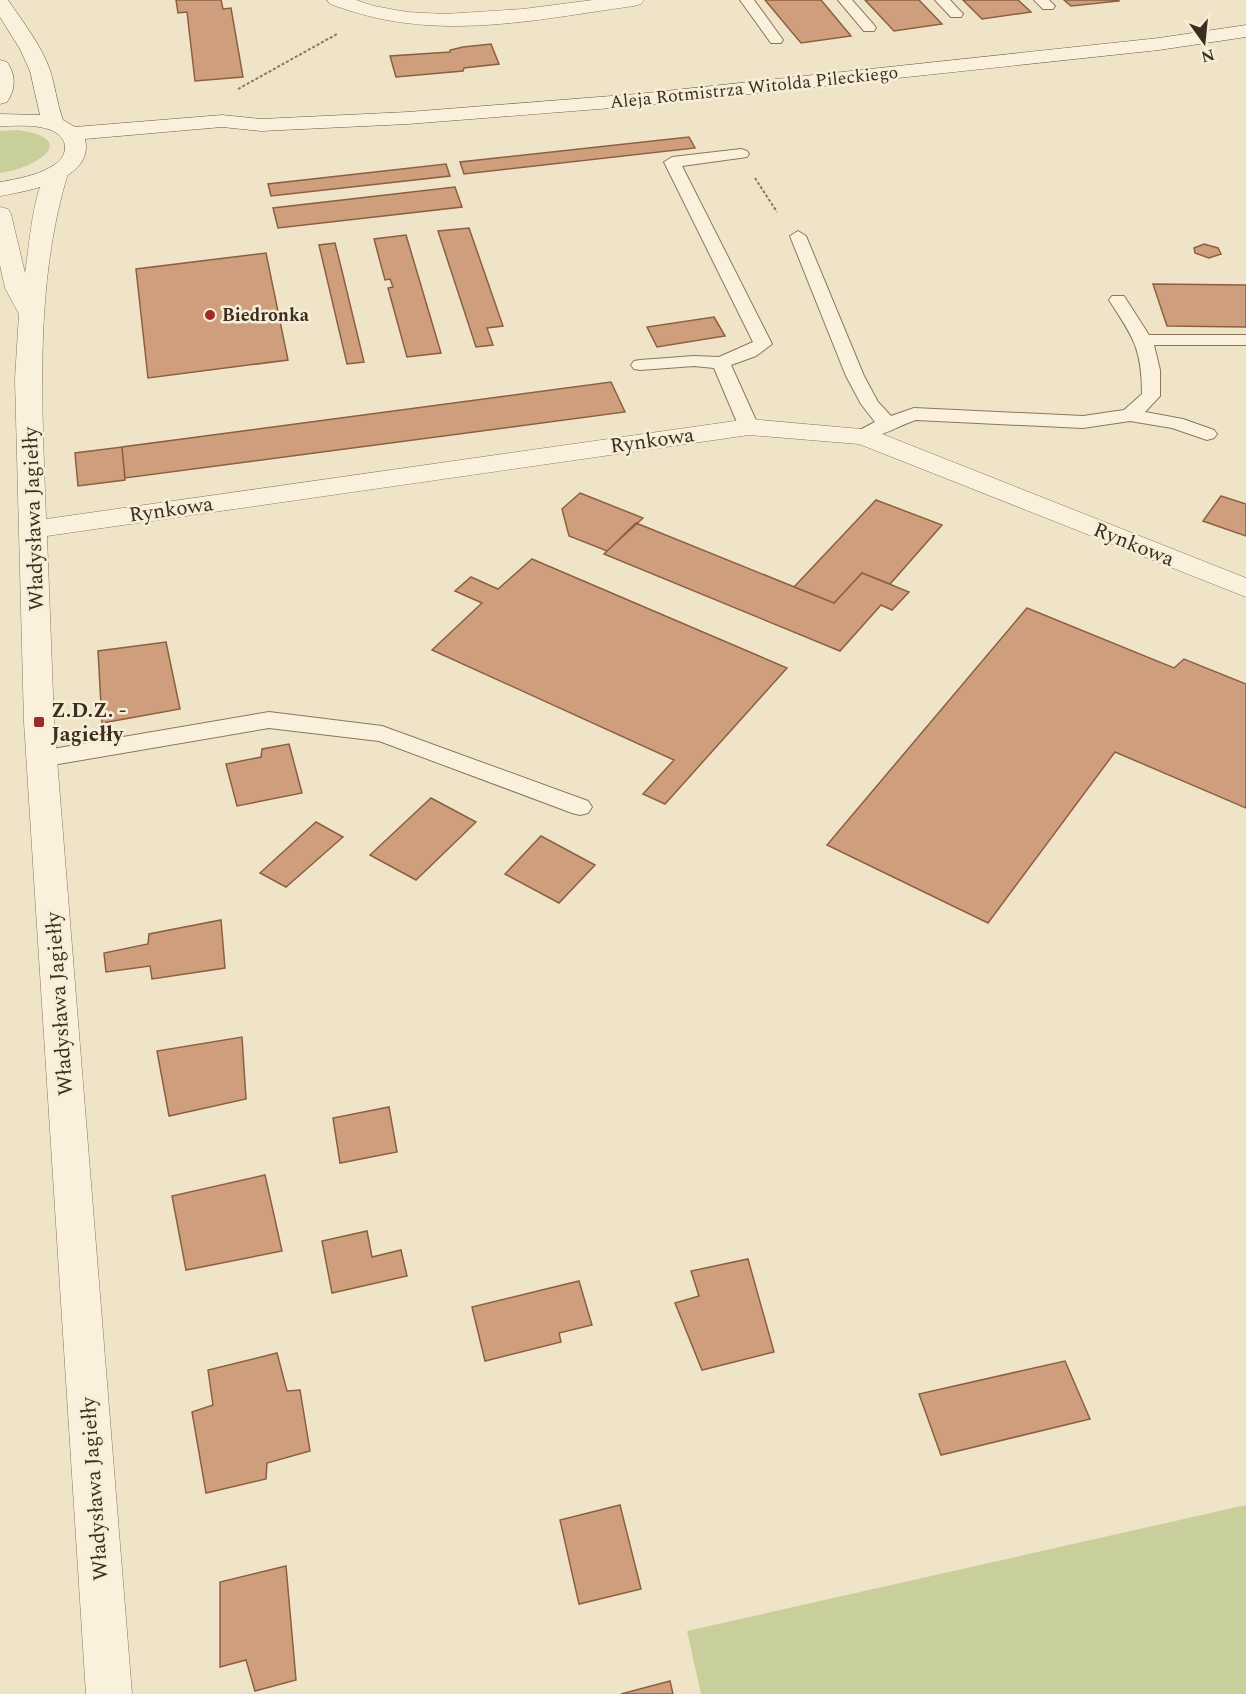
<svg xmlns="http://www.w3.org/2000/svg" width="1246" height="1694" font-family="Spectral,serif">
<rect width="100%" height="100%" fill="#f0e4c8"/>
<path fill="#c9cf9b" d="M17,130C81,138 38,168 0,173V131Z
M1246,1505V1694H701L687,1631Z"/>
<path fill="#cf9f7d" stroke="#8d5f41" stroke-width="1.5" d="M176,0H221L223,9L231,8L243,77L195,81L187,12L178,13Z
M765,0H821L851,36L801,43Z
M865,0H919L942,24L894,31Z
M963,0H1018L1031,12L982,19Z
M1064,0H1118L1119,1L1071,6Z
M491,44L499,64L464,68L463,71L396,77L390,56L450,52V50L463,47Z
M689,137L695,148L464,174L460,162Z
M446,164L450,176L271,196L268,184Z
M455,187L462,207L278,228L273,208Z
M469,228L503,326L487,328L493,345L476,347L438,231Z
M406,235L433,326L441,353L407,357L388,288L393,287L390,279L385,280L374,239Z
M335,243L341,267L364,362L347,364L319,245Z
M1204,244L1218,248L1221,254L1209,258L1195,253L1194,248Z
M266,253L288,360L148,378L136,269Z
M1153,284L1246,285V327L1167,326Z
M714,317L725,336L657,347L647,327Z
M611,382L625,412L125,478L122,447Z
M122,447L125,480L78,486L75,453Z
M580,493L643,518L607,551L569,536L562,509Z
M1221,496L1246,504V536L1203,521Z
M876,500L942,525L890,584L862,573L834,603L794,587Z
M636,523L834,603L862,573L909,592L892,610L881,605L840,651L604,554Z
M532,559L787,668L665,804L643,794L674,760L432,650L482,603L455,591L471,577L498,589Z
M1027,608L1174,668L1184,659L1246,684V808L1115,752L988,923L827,845Z
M166,642L180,709L102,723L98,651Z
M289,744L302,793L237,806L226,764L261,757L262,749Z
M431,798L476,822L416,880L370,855Z
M316,822L343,837L286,887L260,873Z
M541,836L595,865L559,903L505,874Z
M221,920L225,968L152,979L150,966L106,972L104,953L148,944L149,934Z
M242,1037L246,1099L169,1116L157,1051Z
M389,1107L397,1152L340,1163L333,1118Z
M265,1175L282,1251L186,1270L172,1196Z
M367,1231L372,1257L401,1250L407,1276L332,1293L322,1241Z
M748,1259L774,1352L702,1370L675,1303L699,1296L691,1271Z
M579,1281L592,1325L559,1333L561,1342L485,1361L472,1307Z
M277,1353L287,1391L300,1390L310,1451L267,1463L266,1479L206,1493L192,1412L213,1405L208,1370Z
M1065,1361L1090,1419L941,1455L919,1394Z
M620,1505L641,1589L579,1604L560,1520Z
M286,1566L296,1680L255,1691L246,1660L220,1667V1582Z
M670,1681L673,1694H621Z"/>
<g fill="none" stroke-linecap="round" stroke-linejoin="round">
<defs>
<path id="lane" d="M740,0H754L783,40L781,43H771Z
M838,0H852L874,25L876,28L874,31H864Z
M935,0H950L963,14L961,17H951Z
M1034,0H1049L1055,6L1053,9H1043Z
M741,149L747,151L749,154L747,157L682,166L772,344L756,356L731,365L759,427L756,431H742L739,427L714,368L694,366L640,370L634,369L631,365L634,361L640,360L694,356L719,357L753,342L664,162L672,157Z
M798,231L806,236L864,376L878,402L891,416L914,408L1083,416L1124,410L1142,394C1142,348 1133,337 1109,300L1112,296H1124L1149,335H1246V345H1154L1160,370V396L1145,412L1183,419L1214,430L1217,434L1214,438L1207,440L1172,428L1130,421L1083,428L916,420C900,425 869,443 856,440L853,436L856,432L875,422L861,404L846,376L790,236Z
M269,712L382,726L588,801L592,807L588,813L580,815L572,813L379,741L269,728L41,767L33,765L30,759L33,753L41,751Z"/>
<path id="street" d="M327,0H356L374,6L407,12L445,14L523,9L593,0H644L641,4L634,6C560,16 481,33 406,23C379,20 355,13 330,4Z
M57,166L65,168L68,173C34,285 42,403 46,519L749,419L872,430L1246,578V597L859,444L749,435L47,536L54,722L132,1694H86L24,722L15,379L19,314L5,288L0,265V207L8,209L11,214L25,273C30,243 32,193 49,168Z"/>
<path id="secondary" d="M0,0H8C23,22 41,45 50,70C55,85 57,104 63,120L75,127L222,115L261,119L408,112L637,94L1159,38L1246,25V37L1159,50L637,106L408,124L261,131L222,127L85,139C95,180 27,191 0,196V182C18,179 66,171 65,147C65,139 58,133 51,130C35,124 16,126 0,126V114L40,115L30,71L20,49L0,17Z
M0,60L7,62C16,75 16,89 7,102L0,104Z"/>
</defs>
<use href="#lane" stroke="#8d765c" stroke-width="2"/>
<use href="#street" stroke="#8d765c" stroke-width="1"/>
<use href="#secondary" stroke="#6f573f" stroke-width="1"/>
<path stroke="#8d765c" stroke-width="2" stroke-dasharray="3 2" stroke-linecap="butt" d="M238,89L337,34
M755,178L777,212"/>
<use href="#lane" fill="#faf1dc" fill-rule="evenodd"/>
<use href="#street" fill="#faf1dc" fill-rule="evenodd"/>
<use href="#secondary" fill="#faf1dc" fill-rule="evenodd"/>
</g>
<g fill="#9e2a2b" stroke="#f7eed8" stroke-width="2">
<circle cx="210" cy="315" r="6"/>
<rect x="33" y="716" width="12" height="12" rx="3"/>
</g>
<g text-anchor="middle" stroke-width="5" stroke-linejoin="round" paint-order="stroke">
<g font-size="18" fill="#3d2e20" stroke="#f7eed8">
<text transform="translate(754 87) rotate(-6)" y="6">Aleja Rotmistrza Witolda Pileckiego</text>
</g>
<g font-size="18" font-weight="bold" fill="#3d2e20" stroke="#f7eed8" text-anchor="start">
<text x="222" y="321">Biedronka</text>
</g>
<g font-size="21" fill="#3d2e20" stroke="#f7eed8">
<text transform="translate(652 440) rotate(-8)" y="7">Rynkowa</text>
<text transform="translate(171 509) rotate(-8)" y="7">Rynkowa</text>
<text transform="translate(33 519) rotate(-92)" y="7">Władysława Jagiełły</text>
<text transform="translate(1134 544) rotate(22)" y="7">Rynkowa</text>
<text transform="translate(59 1004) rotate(-94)" y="7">Władysława Jagiełły</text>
<text transform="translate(94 1489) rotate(-94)" y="7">Władysława Jagiełły</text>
</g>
<g font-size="21" font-weight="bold" fill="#3d2e20" stroke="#f7eed8" text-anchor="start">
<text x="51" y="717">Z.D.Z. -<tspan x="51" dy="24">Jagiełły</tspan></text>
</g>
</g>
<g transform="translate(1204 42) rotate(165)" stroke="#f7eed8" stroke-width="4.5" paint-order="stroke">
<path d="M0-4.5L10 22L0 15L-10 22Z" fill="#3d2e20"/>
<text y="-9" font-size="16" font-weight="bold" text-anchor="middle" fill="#3d2e20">N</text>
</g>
</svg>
